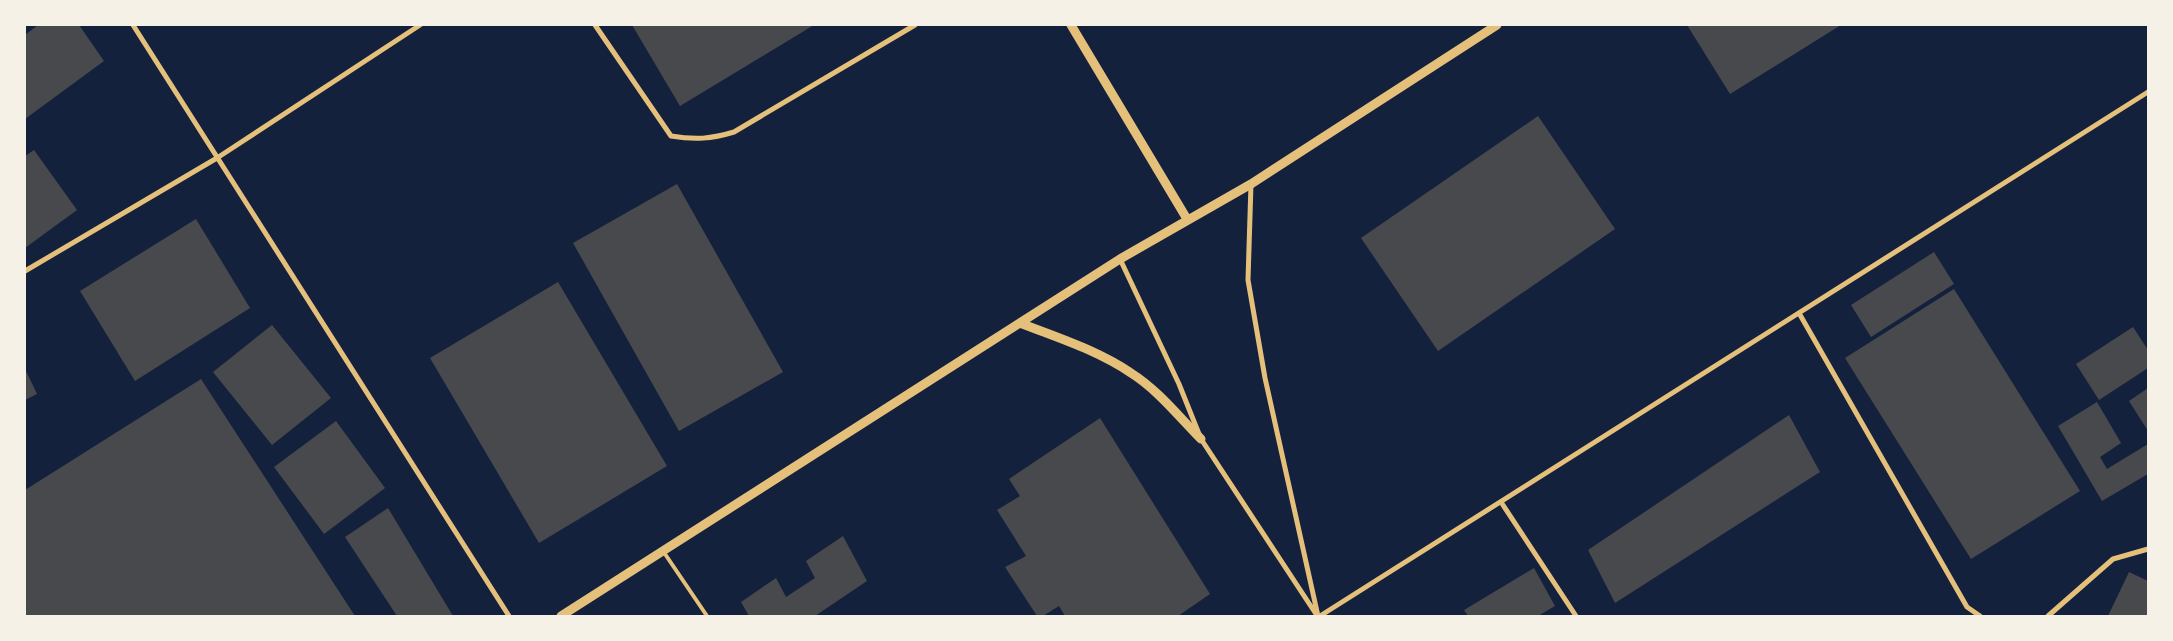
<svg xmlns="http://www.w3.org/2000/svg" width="2173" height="641" font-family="'Open Sans',sans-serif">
<rect width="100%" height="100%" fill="#14213d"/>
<path fill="#48494c" d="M38,25H79L104,61L25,119V35Z
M632,25H814L680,106Z
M1687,25H1841L1730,94Z
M1538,116L1615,229L1438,351L1361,238Z
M34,150L77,210L25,248V156Z
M677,184L783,372L679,431L573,243Z
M196,219L250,308L135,381L80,291Z
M1934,252L1954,284L1871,337L1851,305Z
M558,282L667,466L539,543L430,358Z
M1954,289L2080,491L1971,559L1845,358Z
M272,325L331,398L272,445L213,372Z
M2133,327L2148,350V368L2099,400L2076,364Z
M25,369L37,394L25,400Z
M201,379L355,616H25V490Z
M2148,388V431L2129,401Z
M2097,402L2121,443L2100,457L2107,469L2148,444V474L2102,501L2058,426Z
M1789,415L1820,472L1615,603L1588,550Z
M1100,418L1210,594L1178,616H1065L1059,606L1043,616H1037L1005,567L1026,556L997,510L1020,496L1009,479Z
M336,421L385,488L324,534L274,467Z
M388,508L453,616H397L345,537Z
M843,536L867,581L815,616H749L741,602L776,578L786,597L815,578L806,561Z
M1534,568L1555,606L1538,616H1468L1464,610Z
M2129,572L2148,581V616H2108Z"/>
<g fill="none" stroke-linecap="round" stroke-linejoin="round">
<path stroke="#e5c07b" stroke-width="4" d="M663,551L707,616"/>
<path stroke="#e5c07b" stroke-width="5" d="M133,25L509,616
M595,25L671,136C695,140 711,139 734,132L915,25
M1251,184L1248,280L1265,378L1318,616
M1120,259L1179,384L1201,439L1316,614
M25,271L217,158L420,25
M1799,313L1967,607L1980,616
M1501,502L1576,616
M1320,616L2148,92
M2048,616L2113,559L2148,549"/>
<path stroke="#e5c07b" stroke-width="9" d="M1071,25L1187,219
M1020,323C1058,338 1097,350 1131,373C1158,390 1179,417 1201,439
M561,616L1120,259L1251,184L1497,25"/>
</g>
<rect width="2173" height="641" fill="none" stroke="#f6f1e7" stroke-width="52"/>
</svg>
